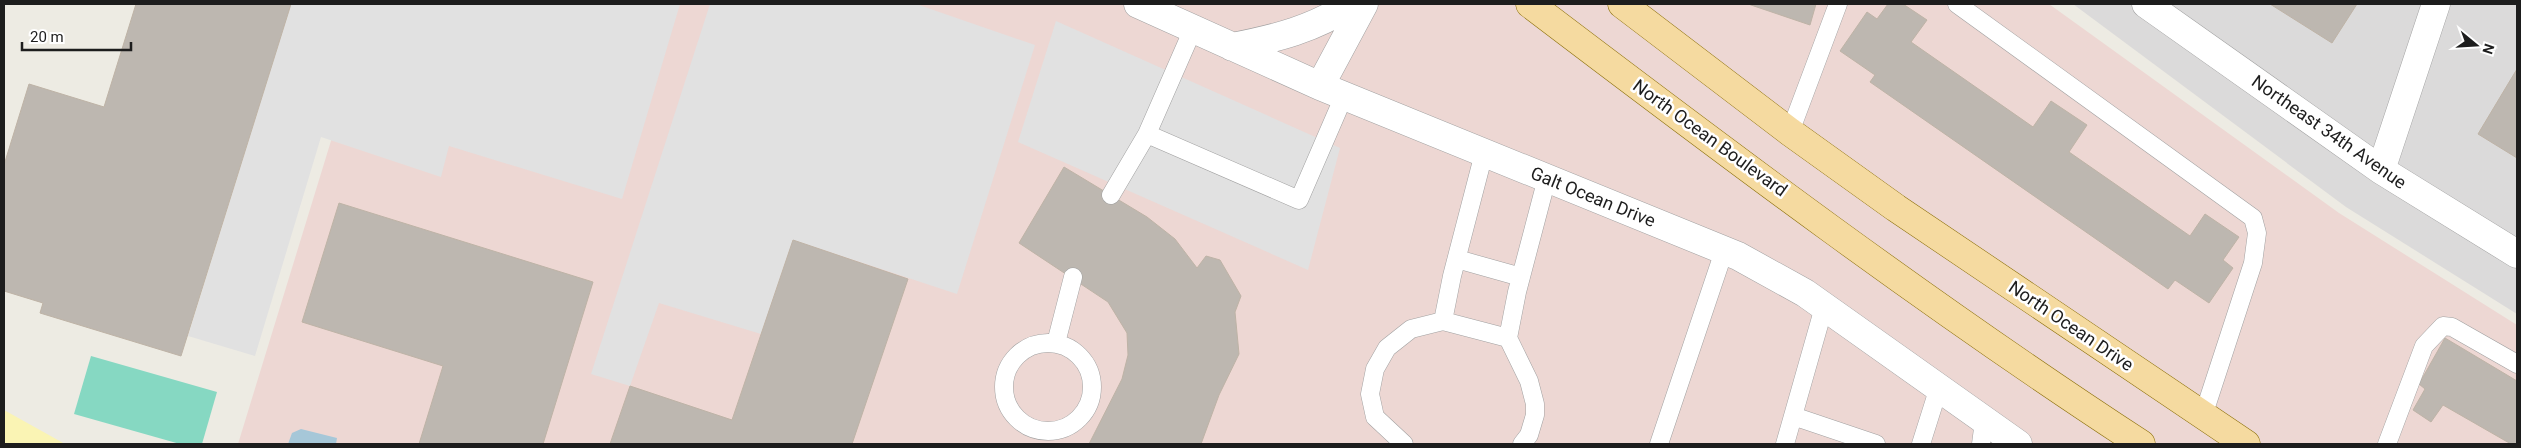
<svg xmlns="http://www.w3.org/2000/svg" width="2521" height="448" font-family="Roboto,sans-serif">
<rect width="100%" height="100%" fill="#edebe3"/>
<path fill="#dbdada" d="M2073,4H2517V314L2346,207Z"/>
<path fill="#edd7d3" d="M373,4H2049L2339,213L2517,325V444H238Z"/>
<path fill="#faf4b4" d="M4,410L65,444H4Z"/>
<path fill="#86d8c2" d="M91,356L217,392L202,444H180L74,414Z"/>
<path fill="#e1e1e1" d="M291,4H680L622,199L449,146L441,177L321,137L255,356L188,336Z
M710,4H916L1035,45L957,294L793,240L761,334L659,303L630,386L591,374Z
M1056,21L1340,148L1308,270L1018,142Z"/>
<path fill="#a6c7d8" d="M301,429L337,438L336,444H288L292,433Z"/>
<path fill="#bdb7b0" stroke="#beb3a6" d="M136,4H291L181,356L40,313L43,303L4,291V165L29,84L104,107Z
M1748,4H1816L1810,25Z
M1888,4H1903L1927,20L1911,42L2033,127L2051,101L2087,125L2069,152L2190,236L2205,214L2239,237L2223,260L2233,268L2209,303L2175,280L2168,289L1870,82L1875,75L1840,51L1867,12L1877,19Z
M2270,4H2357L2332,43Z
M2517,69V158L2478,134Z
M1064,167L1147,217L1175,239L1197,268L1206,256L1220,260L1241,296L1235,312L1239,354L1219,395L1201,444H1089L1122,379L1128,355L1127,333L1108,302L1019,243Z
M339,203L593,282L543,444H419L443,366L302,322Z
M793,240L908,279L852,444H610L630,386L732,420Z
M2445,338L2517,381V444H2511L2443,405L2431,422L2413,410L2425,389L2419,384Z"/>
<g fill="none" stroke-linecap="round" stroke-linejoin="round">
<defs>
<path id="lane" d="M1957,4L2253,218L2257,233L2253,263L2203,416
M1790,132L1838,4
M1147,134L1299,200L1344,96
M1111,195L1147,134L1193,29
M1457,259L1521,277
M1443,321L1452,276L1484,153
M1056,343L1073,277
M1004 387a44 44 0 1 1 88 0a44 44 0 1 1-88 0Z
M1793,416L1876,444
M1404,444L1375,417L1370,394L1375,369L1387,348L1411,329L1443,321L1508,338
M1522,444L1529,435L1535,415V404L1529,381L1508,338L1517,292L1547,178
M1659,444L1724,251
M1785,444L1824,307
M1921,444L1939,387
M1981,444L1984,421
M2387,444L2424,346L2443,326L2452,327L2517,364"/>
<path id="street" d="M1138,4L1320,86L1738,256L1805,293L2018,444
M2146,4L2381,170L2517,254
M1232,47C1278,38 1313,29 1352,4
M1320,86L1364,4
M2381,170L2436,4"/>
<path id="primary" d="M1530,4C1730,156 1931,307 2141,444
M1622,4L1790,132L1896,208L2246,444"/>
</defs>
<use href="#lane" stroke="#a1a1a1" stroke-width="19"/>
<use href="#street" stroke="#a1a1a1" stroke-width="29"/>
<use href="#primary" stroke="#8c700a" stroke-width="29"/>
<use href="#lane" stroke="#fff" stroke-width="18"/>
<use href="#street" stroke="#fff" stroke-width="28"/>
<use href="#primary" stroke="#f5daa0" stroke-width="28"/>
</g>
<g text-anchor="middle" stroke-width="5" stroke-linejoin="round" paint-order="stroke">
<g font-size="18" fill="#1d1d1d" stroke="#fff">
<text transform="translate(2329 132) rotate(35)" y="6">Northeast 34th Avenue</text>
<text transform="translate(1710 138) rotate(36)" y="6">North Ocean Boulevard</text>
<text transform="translate(1593 197) rotate(22)" y="6">Galt Ocean Drive</text>
<text transform="translate(2071 326) rotate(34)" y="6">North Ocean Drive</text>
</g>
</g>
<rect width="2521" height="448" fill="none" stroke="#1d1d1d" stroke-width="10"/>
<g transform="translate(2476 45) rotate(108)" stroke="#ffffff" stroke-width="4" paint-order="stroke">
<path d="M0-4L9 19L0 12L-9 19Z" fill="#1d1d1d"/>
<text y="-8" font-size="14" font-weight="bold" text-anchor="middle" fill="#1d1d1d">N</text>
</g>
<path d="M22 42v8h109v-8" fill="none" stroke="#1d1d1d" stroke-width="2.5"/>
<text x="30" y="42" font-size="15" fill="#1d1d1d" stroke="#ffffff" stroke-width="4" paint-order="stroke">20 m</text>
</svg>
